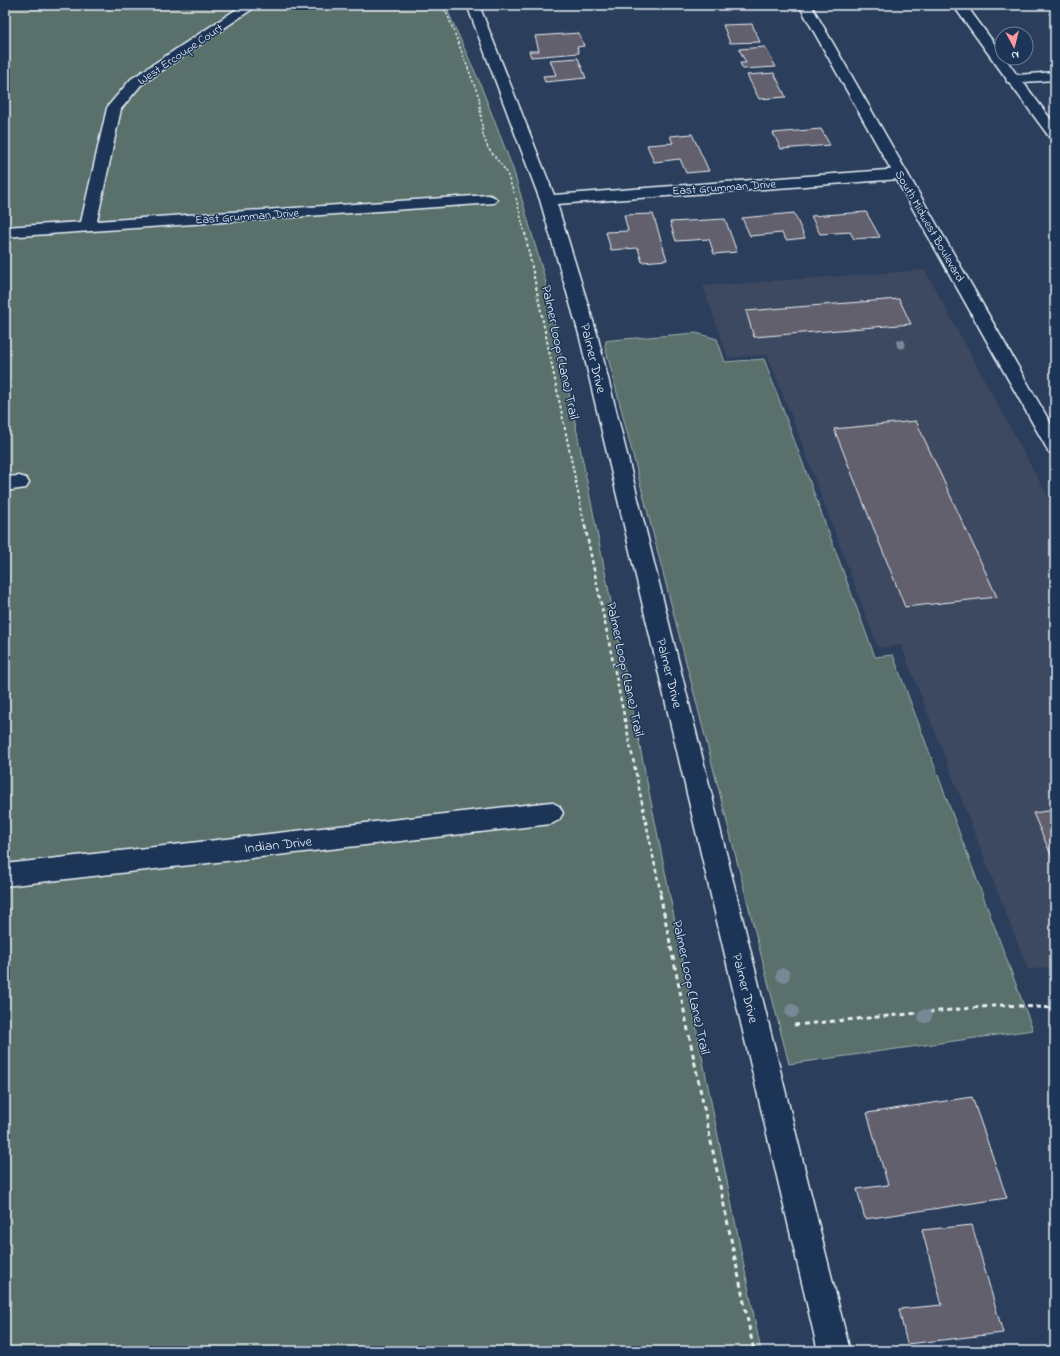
<svg xmlns="http://www.w3.org/2000/svg" width="1060" height="1356" font-family="'Indie Flower',sans-serif">
<rect width="100%" height="100%" fill="#2b3e5b"/>
<filter id="ink" filterUnits="userSpaceOnUse"><feTurbulence type="fractalNoise" baseFrequency=".025" numOctaves="2"/><feDisplacementMap in="SourceGraphic" scale="8" xChannelSelector="R" yChannelSelector="G"/><feConvolveMatrix kernelMatrix="1 2 1 2 8 2 1 2 1" color-interpolation-filters="sRGB"/></filter>
<g filter="url(#ink)">
<path fill="#3c4860" d="M925,270L1055,510V966L1028,970L901,645L878,648L793,420L767,355L728,358L703,286Z"/>
<path fill="#5a6f6a" stroke="#a1b0b1" d="M5,5H445L479,81L513,169L545,279L573,412L761,1351H5Z
M696,333L717,339L725,362L764,359L875,657L893,655L1033,1030L789,1064L605,346L606,341L612,340Z"/>
<path fill="#63606d" stroke="#e8f1f8" d="M752,24L760,42L730,43L723,25Z
M579,33L584,46L577,47L579,53L531,57L529,51H539L535,36Z
M765,47L776,67L743,69L740,63H746L739,49Z
M578,58L586,78L545,82L543,76L556,75L550,60Z
M774,73L786,97L759,99L747,75Z
M821,129L830,145L781,149L773,133Z
M692,134L709,171L686,173L680,159L654,162L647,145L673,143L670,136Z
M866,212L880,237L854,239L850,232L820,234L811,216Z
M794,213L805,238L786,240L782,233L750,236L742,218Z
M653,214L667,260L642,262L638,248L611,250L606,232L628,231L624,215Z
M725,219L737,252L714,254L709,239L676,241L670,222Z
M899,299L911,324L754,337L746,311Z
M916,421L997,597L905,607L834,429Z
M1055,810V864L1033,813Z
M972,1097L1007,1198L865,1219L857,1189L888,1185L867,1113Z
M972,1225L1003,1333L907,1344L899,1309L942,1305L922,1230Z"/>
<g fill="none" stroke-linecap="round" stroke-linejoin="round">
<defs>
<path id="street" d="M243,5H258L141,85L121,109L97,221L489,195L494,197L497,200L494,203L5,237V227L81,222L107,108L109,105L131,79Z
M467,5H479L554,195L900,169L905,171L908,174L905,177L900,179L557,204L597,334L850,1351H818L579,334L540,200Z
M953,5H966L1002,54V58H1005L1017,75L1055,72V80L1023,82L1055,125V139L1050,138L1009,82H1007L1006,78Z
M19,476L26,478L29,483L26,488L5,491V477Z
M551,802L559,806L563,813L559,820L551,824L5,886V864Z"/>
<path id="secondary" d="M799,5H811L1055,431V454L1048,452L1046,447Z"/>
</defs>
<use href="#street" stroke="#e8f1f8" stroke-width="3"/>
<use href="#secondary" stroke="#e8f1f8" stroke-width="3"/>
<path stroke="#e8f1f8" stroke-width="1.5" stroke-dasharray="2.5 2" stroke-linecap="butt" d="M442,5L448,16L479,97L483,135L488,148L506,171L514,193
M516,198L525,234"/>
<path stroke="#e8f1f8" stroke-width="2" stroke-dasharray="3 2.5" stroke-linecap="butt" d="M525,233L585,527"/>
<path stroke="#e8f1f8" stroke-width="2.5" stroke-dasharray="4 3" stroke-linecap="butt" d="M585,526L661,895"/>
<path stroke="#e8f1f8" stroke-width="3" stroke-dasharray="5 4" stroke-linecap="butt" d="M660,894L754,1351
M794,1025L1003,1005L1055,1008"/>
<use href="#street" fill="#1d3557" fill-rule="evenodd"/>
<use href="#secondary" fill="#1d3557" fill-rule="evenodd"/>
</g>
<g fill="#778896">
<circle cx="901" cy="344" r="4.5"/>
<circle cx="783" cy="975" r="7"/>
<circle cx="792" cy="1011" r="7"/>
<circle cx="925" cy="1016" r="7"/>
</g>
</g>
<g text-anchor="middle" stroke-width="3" stroke-linejoin="round" paint-order="stroke">
<g font-size="12" fill="#e8f1f8" stroke="#1d3557">
<text transform="translate(180 54) rotate(-34)" y="4">West Ercoupe Court</text>
<text transform="translate(724 187) rotate(-4)" y="4">East Grumman Drive</text>
<text transform="translate(247 216) rotate(-4)" y="4">East Grumman Drive</text>
<text transform="translate(930 226) rotate(60)" y="4">South Midwest Boulevard</text>
</g>
<g font-size="14" fill="#e8f1f8" stroke="#1d3557">
<text transform="translate(561 352) rotate(78)" y="5">Palmer Loop (Lane) Trail</text>
<text transform="translate(594 358) rotate(76)" y="5">Palmer Drive</text>
<text transform="translate(626 669) rotate(78)" y="5">Palmer Loop (Lane) Trail</text>
<text transform="translate(670 673) rotate(76)" y="5">Palmer Drive</text>
<text transform="translate(278 844) rotate(-6)" y="5">Indian Drive</text>
<text transform="translate(692 987) rotate(78)" y="5">Palmer Loop (Lane) Trail</text>
<text transform="translate(746 988) rotate(76)" y="5">Palmer Drive</text>
</g>
</g>
<rect width="1060" height="1356" fill="none" stroke="#1d3557" stroke-width="20"/>
<rect x="10" y="10" width="1040" height="1336" fill="none" stroke="#e8f1f8" stroke-width="1.5" filter="url(#ink)"/>
<g transform="translate(1014 46) rotate(173)"><circle r="19" fill="#1d3557" stroke="#6e8097"/>
<path d="M0-3L7 15L0 10L-7 15Z" fill="#ff9aa2"/>
<text y="-6" font-size="11" font-weight="bold" text-anchor="middle" fill="#e8f1f8">N</text>
</g>
</svg>
